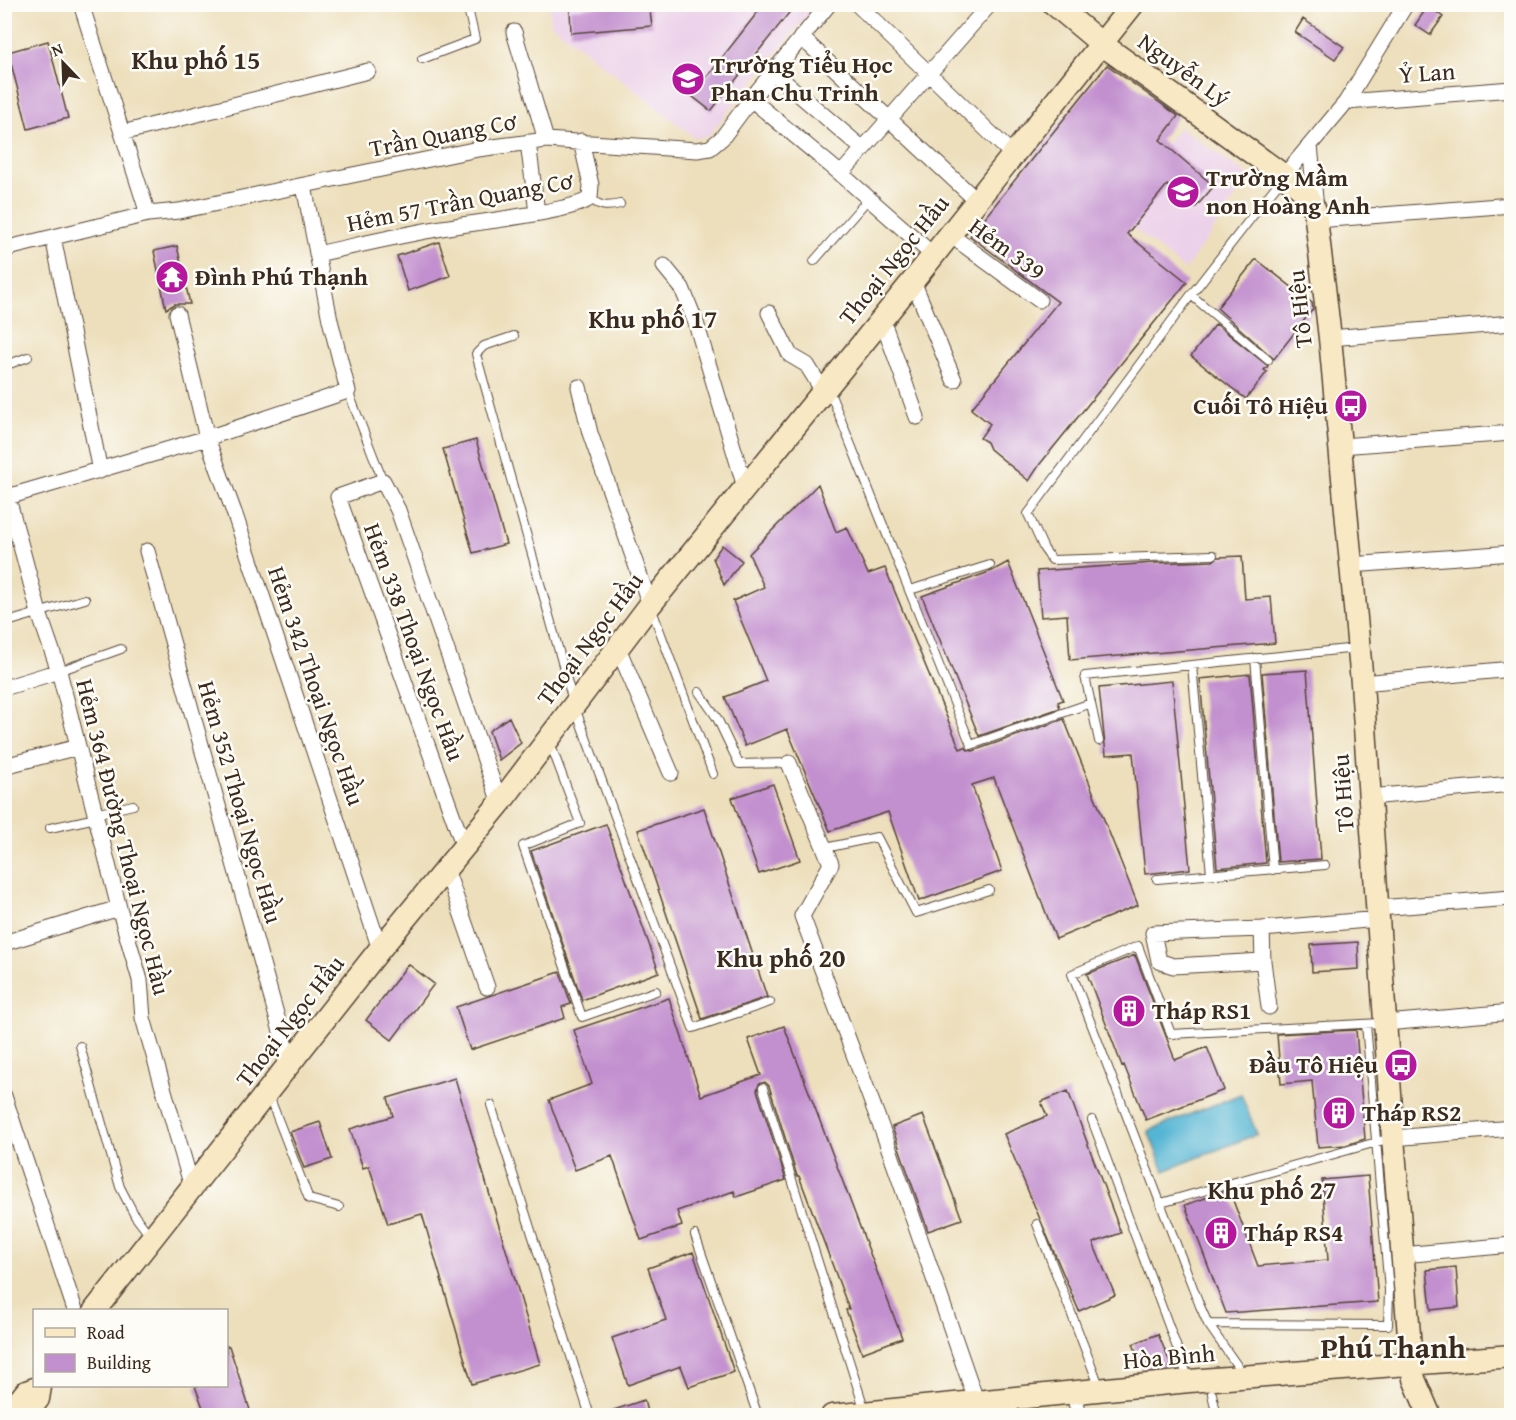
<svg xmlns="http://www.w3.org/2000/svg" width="1516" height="1420" font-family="'Gentium Book Plus',serif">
<rect width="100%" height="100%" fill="#fdfcf7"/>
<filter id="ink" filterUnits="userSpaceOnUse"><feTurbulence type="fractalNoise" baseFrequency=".0167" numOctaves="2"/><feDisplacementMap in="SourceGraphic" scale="12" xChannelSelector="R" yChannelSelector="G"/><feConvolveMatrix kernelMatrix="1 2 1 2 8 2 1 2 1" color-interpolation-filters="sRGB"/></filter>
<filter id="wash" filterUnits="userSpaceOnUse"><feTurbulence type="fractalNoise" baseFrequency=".008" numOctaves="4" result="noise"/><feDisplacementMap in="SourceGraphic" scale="24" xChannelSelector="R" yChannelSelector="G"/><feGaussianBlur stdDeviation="1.35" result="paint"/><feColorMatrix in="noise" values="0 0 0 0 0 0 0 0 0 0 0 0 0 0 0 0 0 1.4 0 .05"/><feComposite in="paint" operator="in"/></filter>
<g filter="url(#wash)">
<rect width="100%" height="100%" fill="#eddfbc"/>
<path fill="#ecd1ea" d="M549,5H816L708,136L695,138L550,23Z
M1180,127L1250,177L1185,270L1111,210Z"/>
<path fill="#55b5d4" stroke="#487079" stroke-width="1.5" d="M1241,1094L1257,1134L1164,1171L1148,1131Z"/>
<g id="blocks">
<path fill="#c390cf" d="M624,4H649L652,26L571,33L570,9Z
M764,4H796L711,111L692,96Z
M1428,6L1443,17L1430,35L1415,25Z
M1303,19L1344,47L1335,59L1295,32Z
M48,41L68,118L28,129L8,52Z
M1107,65L1178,116L1160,140L1214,186L1195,208L1167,185L1127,234L1187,282L1040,464L1029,481L990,449L987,442L980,438L990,424L971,409L1058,302L970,236Z
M439,242L450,276L408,291L397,256Z
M177,246L190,304H175L166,309L154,251Z
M1256,259L1312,303L1313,309L1274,359L1217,308Z
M1216,324L1268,366L1264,370L1267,372L1246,399L1191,356Z
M476,440L506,544L473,553L443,449Z
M818,484L836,532L847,527L868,574L885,568L960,749L965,747L968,750L973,751L1064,719L1138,905L1056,939L994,778L972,785L1002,871L919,901L888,812L830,831L787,729L745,746L725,697L766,681L733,601L764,587L749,554Z
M722,545L742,561L724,585L713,558Z
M1242,556L1245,599L1271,597L1275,643L1070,660L1067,615L1041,617L1037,571L1154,563L1213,561L1218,557Z
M1008,562L1063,700L1058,702L1060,708L979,736L922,596L992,571Z
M1307,670L1321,859L1278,862L1262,673Z
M1250,674L1266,863L1217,868L1200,679Z
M1172,681L1190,869L1145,874L1133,753L1106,755L1099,688Z
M509,717L521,743L499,760L489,731Z
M773,784L800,860L759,874L732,798Z
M704,808L767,997L702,1019L638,830Z
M606,824L659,972L582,1000L531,851Z
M1358,942L1359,969L1312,972L1311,945Z
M1135,955L1175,1060L1207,1047L1224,1090L1146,1120L1124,1065L1122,1066L1087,974Z
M408,964L434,984L392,1040L366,1020Z
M560,972L571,1004L562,1007L565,1018L470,1050L456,1007Z
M669,998L701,1096L761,1075L748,1039L784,1026L902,1338L862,1353L846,1310L849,1309L799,1176H797L769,1086L765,1082L759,1084L757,1090L786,1180L736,1197L734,1191L677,1211L682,1226L641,1240L612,1156L575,1170L549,1100L592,1084L574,1030Z
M1356,1030L1365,1139L1346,1145L1318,1147L1312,1081L1281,1084L1277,1034Z
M455,1078L540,1364L472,1384L422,1214L388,1224L369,1166L363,1168L350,1129L393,1116L388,1098Z
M1068,1091L1121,1233L1093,1243L1115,1295L1079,1311L1004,1134L1047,1116L1041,1102Z
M923,1115L962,1219L928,1231L892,1127Z
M320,1122L332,1159L304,1168L290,1132Z
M1368,1176L1378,1302L1226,1313L1185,1205L1229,1190L1258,1266L1328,1260L1322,1180Z
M693,1252L734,1372L689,1387L681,1366L628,1385L612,1338L666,1320L648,1268Z
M1456,1267L1459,1307L1431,1310L1427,1270Z
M1158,1334L1172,1367L1144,1370L1133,1344Z
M226,1346H229L252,1416H206L195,1386H226Z
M644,1400L648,1416H605V1413Z"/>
</g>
</g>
<g filter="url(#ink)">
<use href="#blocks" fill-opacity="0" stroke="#564536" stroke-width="1.5"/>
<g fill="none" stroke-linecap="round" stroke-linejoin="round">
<defs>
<path id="lane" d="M422,59L475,39L467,4
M590,198C600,207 607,207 620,204
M814,261L869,198
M1191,295L1268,360
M514,336L484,346L476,354L574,705L693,1028L770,1002
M4,366L28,357
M829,390L971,745L1091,703
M348,391L383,481
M1213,555L1052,560L1044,549L1028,514L1191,295L1283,177
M910,590L990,565
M652,610L713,774
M4,623L85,599
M1255,658L1273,870
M1192,665L1211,874
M59,671L121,649
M699,692L717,718L739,764L789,763
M1099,741L1085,676L1357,648
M550,743L580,823L523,846L582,1017L656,991
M95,814L133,805
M50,828L96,818
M825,848L877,837L916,913L989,890
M1157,879L1325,865
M80,1046L120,1187L135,1216L151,1237
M763,1088L865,1411
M269,1096L309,1199L339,1207
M491,1105L590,1416
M1092,1120L1189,1380
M1161,1203L1391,1138
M1037,1224L1100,1388
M695,1235L758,1416
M1208,1324L1388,1325L1389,1290L1366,1024
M1243,1374L1208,1324L1200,1306L1072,974L1138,946L1171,1034L1381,1023
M1212,1394L1217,1416"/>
<path id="street" d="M81,4L148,214
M857,4L1012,154
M514,32L546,140
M801,37L976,200
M773,72L863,149
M751,99L841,174L933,255
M1346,102L1512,89
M122,133L368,71
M528,142L537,213
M1310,145L1317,220L1512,205
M841,174L990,4
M1284,176L1346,102L1406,4
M949,234L1039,300
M53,237L100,471
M4,249L148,214L179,211L478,149L546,140L697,150L710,148L722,138L751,99L829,4
M317,254C359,245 400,235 442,228C469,223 575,212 590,198L591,185L581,141
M664,266L682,288L696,323L745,487
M913,281L954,380
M769,313L790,355L807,365L823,391
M177,314L207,438L235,515L380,949
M882,319L917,417
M1330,338L1512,323
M579,387L590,433L650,605
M1341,446L1512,433
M4,498L207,438L348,391L330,320L304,186
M8,498L39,613L59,671L119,908L140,980L143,1018L192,1187
M147,551L290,1064
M1351,565L1512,553
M618,648L671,773
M1362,683L1512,669
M4,688L59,671
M789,763L831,864L802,916L886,1140L977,1403
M4,766L78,747
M1370,797L1512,784
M464,847L338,497L383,481L398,510L500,803
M446,869L487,987
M1378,908L1512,898
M1262,929L1263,961L1173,966L1159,961L1153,933L1262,929L1379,919
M4,943L119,908
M1263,961L1269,1007
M1386,1023L1512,1012
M4,1096L75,1310
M1393,1138L1512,1128
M1402,1255L1512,1245
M1074,1393L1079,1416
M1011,1414V1416"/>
<path id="secondary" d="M1054,4L1103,45L1298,186L1305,193L1315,210L1330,338L1362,683L1393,1138L1410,1347L1414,1379L1430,1416
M95,1310L380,949L500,803L650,605L913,281L1133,4
M7,1416L26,1392L40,1387L38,1399L24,1416
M832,1416L1189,1381L1512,1356"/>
</defs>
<use href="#lane" stroke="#564536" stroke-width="10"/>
<use href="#street" stroke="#564536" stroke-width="17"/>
<use href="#secondary" stroke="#564536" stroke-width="25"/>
<use href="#lane" stroke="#fff" stroke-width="8"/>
<use href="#street" stroke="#fff" stroke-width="15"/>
<use href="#secondary" stroke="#f8e8c3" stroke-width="22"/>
</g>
</g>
<defs>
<symbol id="school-disc" viewBox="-11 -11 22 22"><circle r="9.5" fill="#b5179e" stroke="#fdfcf7"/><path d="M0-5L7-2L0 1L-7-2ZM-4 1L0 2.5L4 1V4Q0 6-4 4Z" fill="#fff"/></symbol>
<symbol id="temple-disc" viewBox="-11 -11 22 22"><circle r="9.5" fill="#b5179e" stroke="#fdfcf7"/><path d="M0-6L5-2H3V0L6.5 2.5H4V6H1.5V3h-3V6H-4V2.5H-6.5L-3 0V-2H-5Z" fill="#fff"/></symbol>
<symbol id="bus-disc" viewBox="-11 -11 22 22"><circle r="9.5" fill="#b5179e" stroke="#fdfcf7"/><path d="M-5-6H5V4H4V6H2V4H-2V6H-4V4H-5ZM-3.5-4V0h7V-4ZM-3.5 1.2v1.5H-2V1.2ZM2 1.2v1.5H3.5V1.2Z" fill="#fff"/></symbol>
<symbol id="building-disc" viewBox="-11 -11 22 22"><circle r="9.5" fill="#b5179e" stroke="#fdfcf7"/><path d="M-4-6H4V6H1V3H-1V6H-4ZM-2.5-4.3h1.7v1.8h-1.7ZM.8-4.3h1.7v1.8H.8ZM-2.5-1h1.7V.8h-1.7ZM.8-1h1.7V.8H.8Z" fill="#fff"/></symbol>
</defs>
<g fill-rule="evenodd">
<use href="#school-disc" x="669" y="60" width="38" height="38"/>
<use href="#school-disc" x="1164" y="173" width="38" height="38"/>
<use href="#temple-disc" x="153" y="258" width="38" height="38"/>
<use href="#bus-disc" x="1332" y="387" width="38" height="38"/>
<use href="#building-disc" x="1110" y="992" width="38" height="38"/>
<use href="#bus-disc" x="1382" y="1046" width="38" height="38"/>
<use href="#building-disc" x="1320" y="1094" width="38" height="38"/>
<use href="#building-disc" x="1202" y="1214" width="38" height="38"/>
</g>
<g text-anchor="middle" stroke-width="5" stroke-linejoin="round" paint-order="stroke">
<g font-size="24" font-weight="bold" fill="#3b2a1e" stroke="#fdfcf7" text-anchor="start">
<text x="711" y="73">Trường Tiểu Học<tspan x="711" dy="28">Phan Chu Trinh</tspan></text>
<text x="1206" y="186">Trường Mầm<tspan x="1206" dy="28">non Hoàng Anh</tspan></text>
<text x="195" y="285">Đình Phú Thạnh</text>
<text x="1328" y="414" text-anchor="end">Cuối Tô Hiệu</text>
<text x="1152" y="1019">Tháp RS1</text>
<text x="1378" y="1073" text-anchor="end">Đầu Tô Hiệu</text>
<text x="1362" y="1121">Tháp RS2</text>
<text x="1244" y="1241">Tháp RS4</text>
</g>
<g font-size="24" fill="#3b2a1e" stroke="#fdfcf7">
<text transform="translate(1184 70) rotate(36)" y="8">Nguyễn Lý</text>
<text transform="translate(1427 73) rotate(-4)" y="8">Ỷ Lan</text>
<text transform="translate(443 135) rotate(-11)" y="8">Trần Quang Cơ</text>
<text transform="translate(460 202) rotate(-11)" y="8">Hẻm 57 Trần Quang Cơ</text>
<text transform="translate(1007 249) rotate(36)" y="8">Hẻm 339</text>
<text transform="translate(894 260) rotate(-51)" y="8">Thoại Ngọc Hầu</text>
<text transform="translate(1300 309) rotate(-96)" y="8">Tô Hiệu</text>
<text transform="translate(590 639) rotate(-53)" y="8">Thoại Ngọc Hầu</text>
<text transform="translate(414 642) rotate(70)" y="8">Hẻm 338 Thoại Ngọc Hầu</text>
<text transform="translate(316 686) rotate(71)" y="8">Hẻm 342 Thoại Ngọc Hầu</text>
<text transform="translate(1343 793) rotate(-94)" y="8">Tô Hiệu</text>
<text transform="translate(240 802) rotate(74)" y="8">Hẻm 352 Thoại Ngọc Hầu</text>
<text transform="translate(123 837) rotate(76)" y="8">Hẻm 364 Đường Thoại Ngọc Hầu</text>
<text transform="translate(290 1021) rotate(-52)" y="8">Thoại Ngọc Hầu</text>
<text transform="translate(1169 1357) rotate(-5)" y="8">Hòa Bình</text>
</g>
<g font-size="26" font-weight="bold" fill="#3b2a1e" stroke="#fdfcf7">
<text x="196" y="69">Khu phố 15</text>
<text x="653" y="328">Khu phố 17</text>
<text x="781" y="967">Khu phố 20</text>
<text x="1272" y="1199">Khu phố 27</text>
</g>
<g font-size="30" font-weight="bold" fill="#3b2a1e" stroke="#fdfcf7">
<text x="1393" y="1358">Phú Thạnh</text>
</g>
</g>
<rect width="1516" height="1420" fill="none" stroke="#fdfcf7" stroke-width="24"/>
<rect x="33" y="1309" width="195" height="78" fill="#fdfcf7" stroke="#afa8a0" stroke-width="1.5"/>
<rect x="45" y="1328" width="30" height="9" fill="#f8e8c3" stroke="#afa8a0" stroke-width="1.5"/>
<text x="87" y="1339" font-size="18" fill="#3b2a1e">Road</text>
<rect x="45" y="1354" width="30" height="18" fill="#c390cf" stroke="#afa8a0" stroke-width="1.5"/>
<text x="87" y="1369" font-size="18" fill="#3b2a1e">Building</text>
<g transform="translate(63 63) rotate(337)" stroke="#fdfcf7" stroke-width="4.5" paint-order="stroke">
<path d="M0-4.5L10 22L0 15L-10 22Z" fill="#3b2a1e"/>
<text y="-9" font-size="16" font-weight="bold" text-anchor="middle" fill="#3b2a1e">N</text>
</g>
</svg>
